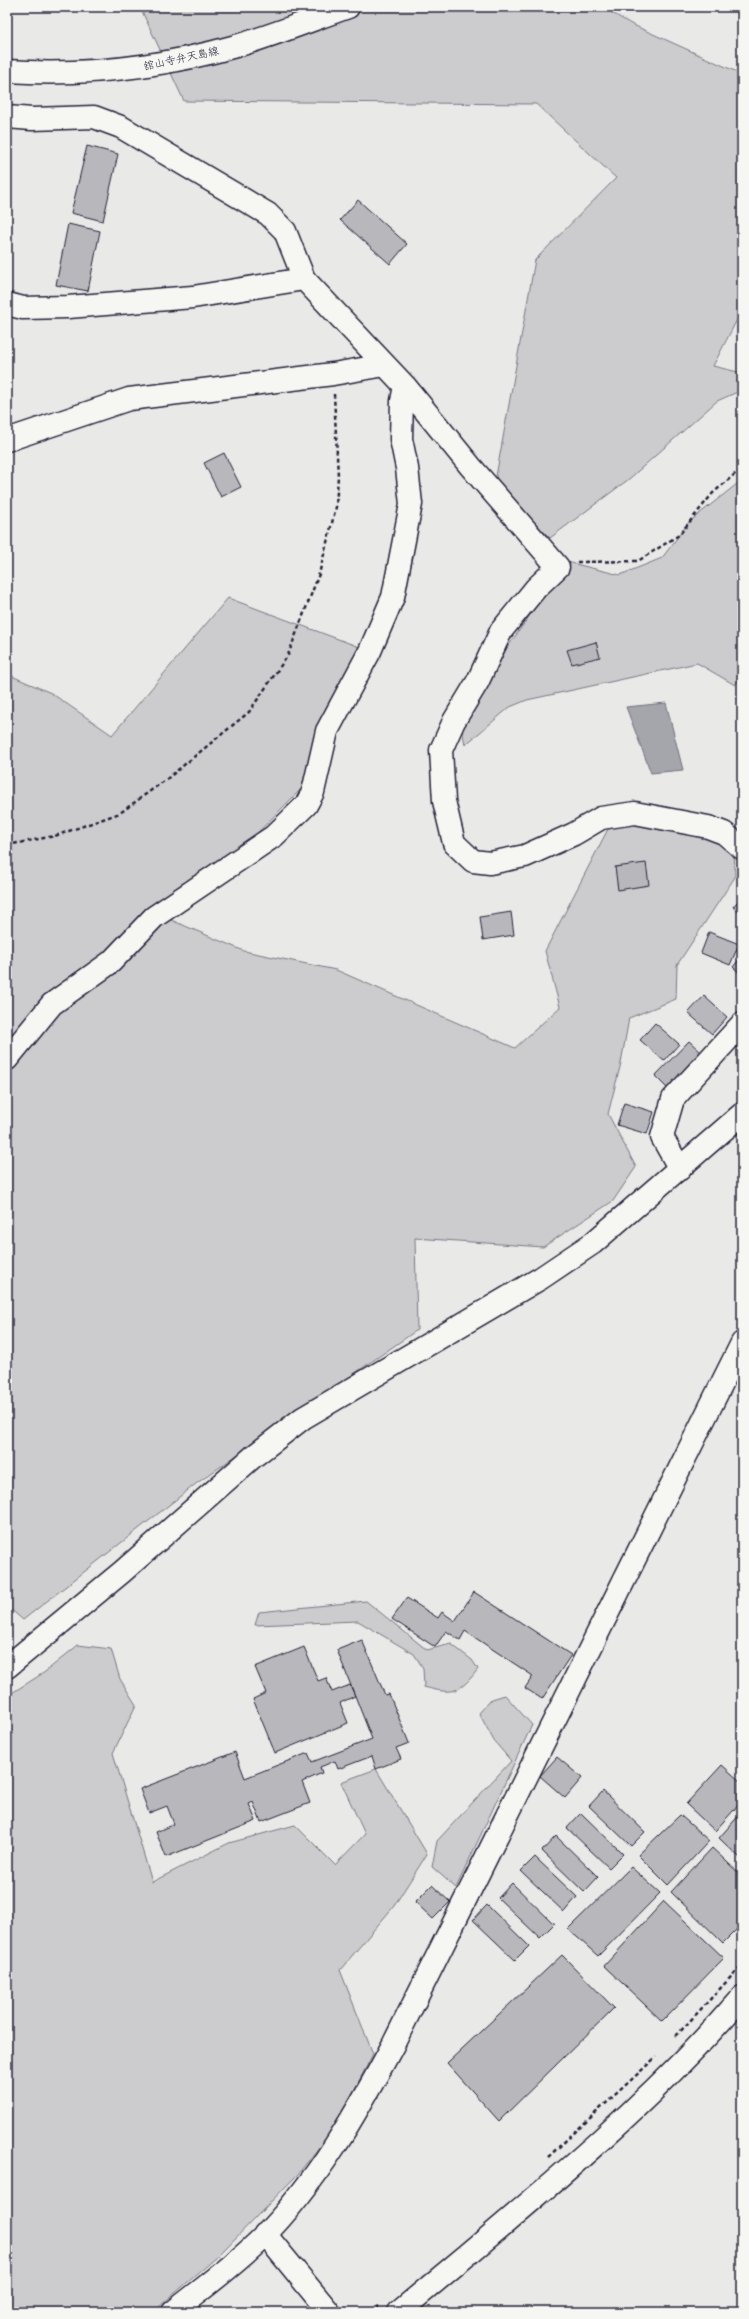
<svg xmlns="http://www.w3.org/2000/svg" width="749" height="2319" font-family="'Shantell Sans','Klee One',sans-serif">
<rect width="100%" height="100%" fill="#e9e9e7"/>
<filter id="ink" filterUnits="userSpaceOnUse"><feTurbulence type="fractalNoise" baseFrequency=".025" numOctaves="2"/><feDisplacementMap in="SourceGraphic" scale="8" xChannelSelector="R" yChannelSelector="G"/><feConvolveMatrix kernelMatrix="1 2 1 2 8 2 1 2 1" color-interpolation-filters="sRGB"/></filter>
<g filter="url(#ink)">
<path fill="#ccccce" stroke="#777784" d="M140,7H602L631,24L737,72L742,77V310L713,366L742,373V390L717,401L629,479L550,538L495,482L535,260L616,178L536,104L184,101Z
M742,480V675L735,685L697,663L527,700L510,707L465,745L462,728L507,648L567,562L620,575L662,558L689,522Z
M228,598L370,651L317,773L171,920L244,951L336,970L515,1048L560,1007L545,951L608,829L661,813L734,849L735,877L677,965L676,999L629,1018L621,1063L608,1114L636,1167L613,1201L543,1247L415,1238L417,1330L197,1483L23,1620L7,1606V674L51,693L112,735Z
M366,1601L427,1650L451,1644L472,1660L478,1669C460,1693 453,1695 424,1687L423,1668L414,1654L358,1621L255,1625L259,1612Z
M78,1645L111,1649L120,1679L136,1705L113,1753L152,1882L229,1843L295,1825L335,1865L365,1834L341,1782L376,1769L427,1854L394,1906L340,1970L373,2054L335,2127L298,2174L217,2257L153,2312H7V1696L45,1672Z
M505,1695L532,1725L456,1888L432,1867L437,1841L511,1761L494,1741L479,1713L492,1699Z"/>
<path fill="#a5a5ac" stroke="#71717f" d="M666,703L683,770L651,773L626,707Z"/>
<path fill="#b8b8bc" stroke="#22223b" d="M87,146L118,154L103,221L71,213Z
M358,200L407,244L390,264L340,220Z
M68,224L100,231L88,291L56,285Z
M224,453L241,487L221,497L204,463Z
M596,642L600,657L572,664L567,650Z
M646,863L649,885L618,890L615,867Z
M742,896V915L733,907Z
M511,912L514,935L483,940L480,917Z
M709,932L739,944L730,965L701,953Z
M742,956V975L733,967Z
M704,996L727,1017L712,1034L688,1013Z
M655,1023L679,1044L664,1061L640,1040Z
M689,1041L702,1053L667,1088L655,1076Z
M624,1103L654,1112L647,1134L617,1125Z
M474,1592L571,1655L542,1699L525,1688L533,1676L465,1631L460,1640L446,1631L435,1647L392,1619L407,1598L438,1618L442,1612L455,1621Z
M362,1640L385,1695L389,1694L409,1743L396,1748L401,1759L376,1769L372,1756L338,1769L335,1761L320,1767L322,1773L302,1782L310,1803L261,1822L253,1802L249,1804L256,1821L166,1857L156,1832L174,1824L167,1806L149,1813L140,1789L235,1752L245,1778L308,1753L312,1762L372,1739L337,1650Z
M304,1647L318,1681L326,1678L332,1692L350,1685L355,1696L340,1703L348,1723L275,1753L253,1699L266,1693L255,1667Z
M557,1757L582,1778L565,1798L540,1776Z
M722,1765L742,1783V1801L715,1831L686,1804Z
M603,1791L645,1832L631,1846L589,1806Z
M742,1812V1860L719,1838Z
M581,1813L623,1854L609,1868L567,1828Z
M680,1815L709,1841L668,1885L638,1855Z
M556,1836L598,1877L584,1892L542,1851Z
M712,1848L742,1876V1924L723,1943L671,1892Z
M535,1857L577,1897L564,1912L521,1871Z
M631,1867L660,1893L598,1956L568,1929Z
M512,1883L554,1924L540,1938L498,1898Z
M432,1885L450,1902L433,1919L415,1902Z
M664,1901L724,1958L662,2021L604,1966Z
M487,1905L529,1946L515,1960L473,1920Z
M562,1955L614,2008L499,2121L447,2063Z"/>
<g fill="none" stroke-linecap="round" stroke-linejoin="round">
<defs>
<path id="minor" d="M7,117L32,119L94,117L121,127L268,214L285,231L304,279L405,386L471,467L558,567L536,588L501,631L478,681L454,721L441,750L444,801L454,843L473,861L490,863L525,856L574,834L601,818L635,813L708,827L724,833L742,848
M7,304L23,308L68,307L193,297L304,279
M7,440L129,399L333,374L385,365
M7,1059L52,1004L111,962L154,917L274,836L306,805L313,792L327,731L370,651L393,597L411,504L407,468L401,439L402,401L405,386
M680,1169L662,1137L673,1099L742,1024"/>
<path id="tertiary" d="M7,1667L122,1572L254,1456L303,1418L541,1278L593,1243L742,1114
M265,2234L329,2312
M173,2312C203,2288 235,2265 262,2238C318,2181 356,2114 393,2045L742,1343
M399,2312C518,2212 640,2115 742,1997"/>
<path id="secondary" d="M7,71C84,76 162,67 236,46C274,35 311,20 348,7"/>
</defs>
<use href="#minor" stroke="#22223b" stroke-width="25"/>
<use href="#tertiary" stroke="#22223b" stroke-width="25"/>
<use href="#secondary" stroke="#22223b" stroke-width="25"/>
<path stroke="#22223b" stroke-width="2.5" stroke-dasharray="4 3" stroke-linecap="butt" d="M577,562L638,561L679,535L713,493L742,468
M7,845L55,836L120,813L168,778L249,712L288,655L319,574L336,507L338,476L334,394
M676,2036L742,1965
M548,2157L656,2057
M372,2312L379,2306"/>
<use href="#minor" stroke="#f6f6f2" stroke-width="22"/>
<use href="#tertiary" stroke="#f6f6f2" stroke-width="22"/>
<use href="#secondary" stroke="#f6f6f2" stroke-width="22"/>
</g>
</g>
<g text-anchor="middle" stroke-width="3" stroke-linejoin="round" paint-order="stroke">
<g font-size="11" fill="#22223b" stroke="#f6f6f2">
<text transform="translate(181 58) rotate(-12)" y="4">舘山寺弁天島線</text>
</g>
</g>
<rect width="749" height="2319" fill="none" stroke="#f6f6f2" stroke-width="24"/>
<rect x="12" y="12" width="725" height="2295" fill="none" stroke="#22223b" stroke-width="1.5" filter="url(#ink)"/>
</svg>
